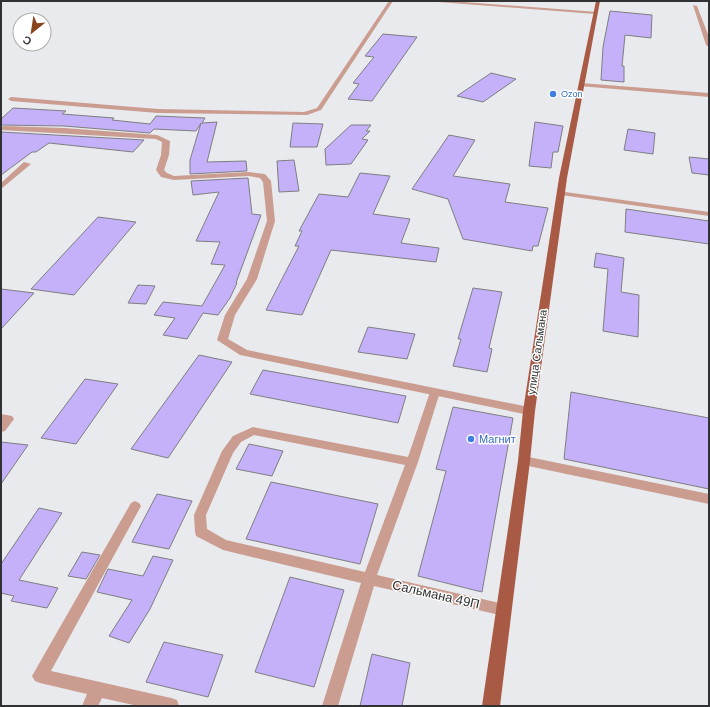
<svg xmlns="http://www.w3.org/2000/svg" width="710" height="707" font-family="Arial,sans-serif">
<rect width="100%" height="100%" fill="#e8eaed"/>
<path fill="#c4b1f9" stroke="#7f7e81" d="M610,11L652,15L651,38L625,35L622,66H624V82L601,80L603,47Z
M383,34L417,37L372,101L348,99L359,84L353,83L374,57L365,56Z
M491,73L516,79L483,102L457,96Z
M13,108L66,111L62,114L114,118L112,120L150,124L156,116L205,118L202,123L217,122L207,162L246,161L247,171L190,174V160L201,123L196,131L154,129L150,133L64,126L1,125V119Z
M535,122L563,126L558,152H553L551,168L529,166Z
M293,123L323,124L317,147H290Z
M351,125H371L366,131H370L362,139L368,140L351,164L326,165L325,149Z
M628,129L655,133L653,154L624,150Z
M1,132L144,140L133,152L49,143L36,152H32L1,175Z
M449,135L475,140L453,176L510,184L505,202L548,208L538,246H533L532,251L463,239L448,199L412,189Z
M689,157L709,159V175L692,173Z
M294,160L299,191L279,192L277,161Z
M360,173L390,176L373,214L410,219L401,243L439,248L436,262L331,250L302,315L266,310L299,246H295L302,231H299L319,194L348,197Z
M248,178L252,214L261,215L236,283H237L230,298L218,315L203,313L187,339L163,335L175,318L154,315L163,302L202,306L225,265L211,264L220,242L196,241L219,192L193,195L191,181Z
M626,209L709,221V244L625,232Z
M98,217L136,222L74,295L31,289Z
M596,253L624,258L621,292L639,295L638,337L603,331L608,269L594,267Z
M138,285L155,286L146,304L128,303Z
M473,288L502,292L489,348L492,349L487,372L453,366L461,339H458Z
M1,289L34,293L1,329Z
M368,327L415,334L407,359L358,352Z
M199,355L232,362L168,458L131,449Z
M263,370L406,396L398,423L250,394Z
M85,379L118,384L76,444L41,438Z
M571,392L709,418V489L564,459Z
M453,407L513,418L482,592L418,576L446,471L436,469Z
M1,442L28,445L1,484Z
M249,444L283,451L272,476L236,469Z
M271,482L378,504L360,564L246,539Z
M157,494L192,501L169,549L132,542Z
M39,508L62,513L19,580L58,588L47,608L11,601L14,596L1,593V564Z
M82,552L100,555L86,579L68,576Z
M153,556L173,560L150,609L129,643L109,636L132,600L97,592L108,569L143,576Z
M290,577L344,590L314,687L255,672Z
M164,642L223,655L208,697L146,682Z
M372,654L410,663L402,706H360Z"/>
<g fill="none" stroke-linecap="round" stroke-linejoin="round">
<path fill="#ca9d90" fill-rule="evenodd" d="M389,1H393L321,110L307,115L158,113L11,101L8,99L11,97L158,109L304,112L317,108Z
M558,191L709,212V216L561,195H558Z
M435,388L440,392L418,462L377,575L504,604L509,606L511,610L509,614L504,616L374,586L338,706H322L361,583L223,550L196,536L195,532L194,515L222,451L233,436L253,427L408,457L430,392ZM254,435L405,465L365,572L226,540L207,529L206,515L233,453L241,442Z
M1,414L12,416L14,419L5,431L1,432Z
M135,501L139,503L141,506L51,671L171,698L177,700L179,706H138L102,698L98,706H82L87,694L40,683L35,681L32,676L131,503Z"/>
<path fill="#ca9d90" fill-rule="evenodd" d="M425,1H450L598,12L595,14Z
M693,5L697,6L709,37V47L706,45Z
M581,83L709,93V97L579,86V84Z
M4,126L64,128L157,135L170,141L169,155L164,170L167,173L174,176L249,172L265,174L271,181L275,221L257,279L235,315L228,339L247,350L529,407L533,408L535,411L533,414L529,415L240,355L217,340L225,315L247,279L267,221L263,182L260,178L249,176L174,180L161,177L156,170L161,155L162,142L156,139L1,130V127Z
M24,162L31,164L1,189V183Z
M524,456L709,494V504L519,464L518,461L519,458Z"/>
<path fill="#a85a44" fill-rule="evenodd" d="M596,1H600L567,178L535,411L530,461L500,706H482L518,461L523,411L559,178Z"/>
</g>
<g fill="#3f7fe0" stroke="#fff" stroke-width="1.5">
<circle cx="553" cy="94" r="4"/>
<circle cx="471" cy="439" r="4"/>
</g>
<g text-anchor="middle" stroke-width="3" stroke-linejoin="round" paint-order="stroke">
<g font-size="9" fill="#366cbe" stroke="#fff" text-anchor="start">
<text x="561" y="97">Ozon</text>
</g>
<g font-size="11" fill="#313233" stroke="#fff">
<text transform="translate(537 352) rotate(-82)" y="4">улица Сальмана</text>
</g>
<g font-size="11" fill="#366cbe" stroke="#fff" text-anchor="start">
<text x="479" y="443">Магнит</text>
</g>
<g font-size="13" fill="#313233" stroke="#fff">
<text transform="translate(436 594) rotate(13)" y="5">Сальмана 49П</text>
</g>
</g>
<rect width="710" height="707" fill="none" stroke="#313233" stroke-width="4"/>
<g transform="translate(32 32) rotate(210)"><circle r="19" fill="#ffffff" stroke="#adadad"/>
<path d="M0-3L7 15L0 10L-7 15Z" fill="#89421e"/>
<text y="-6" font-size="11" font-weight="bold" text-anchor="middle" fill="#313233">С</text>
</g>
</svg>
